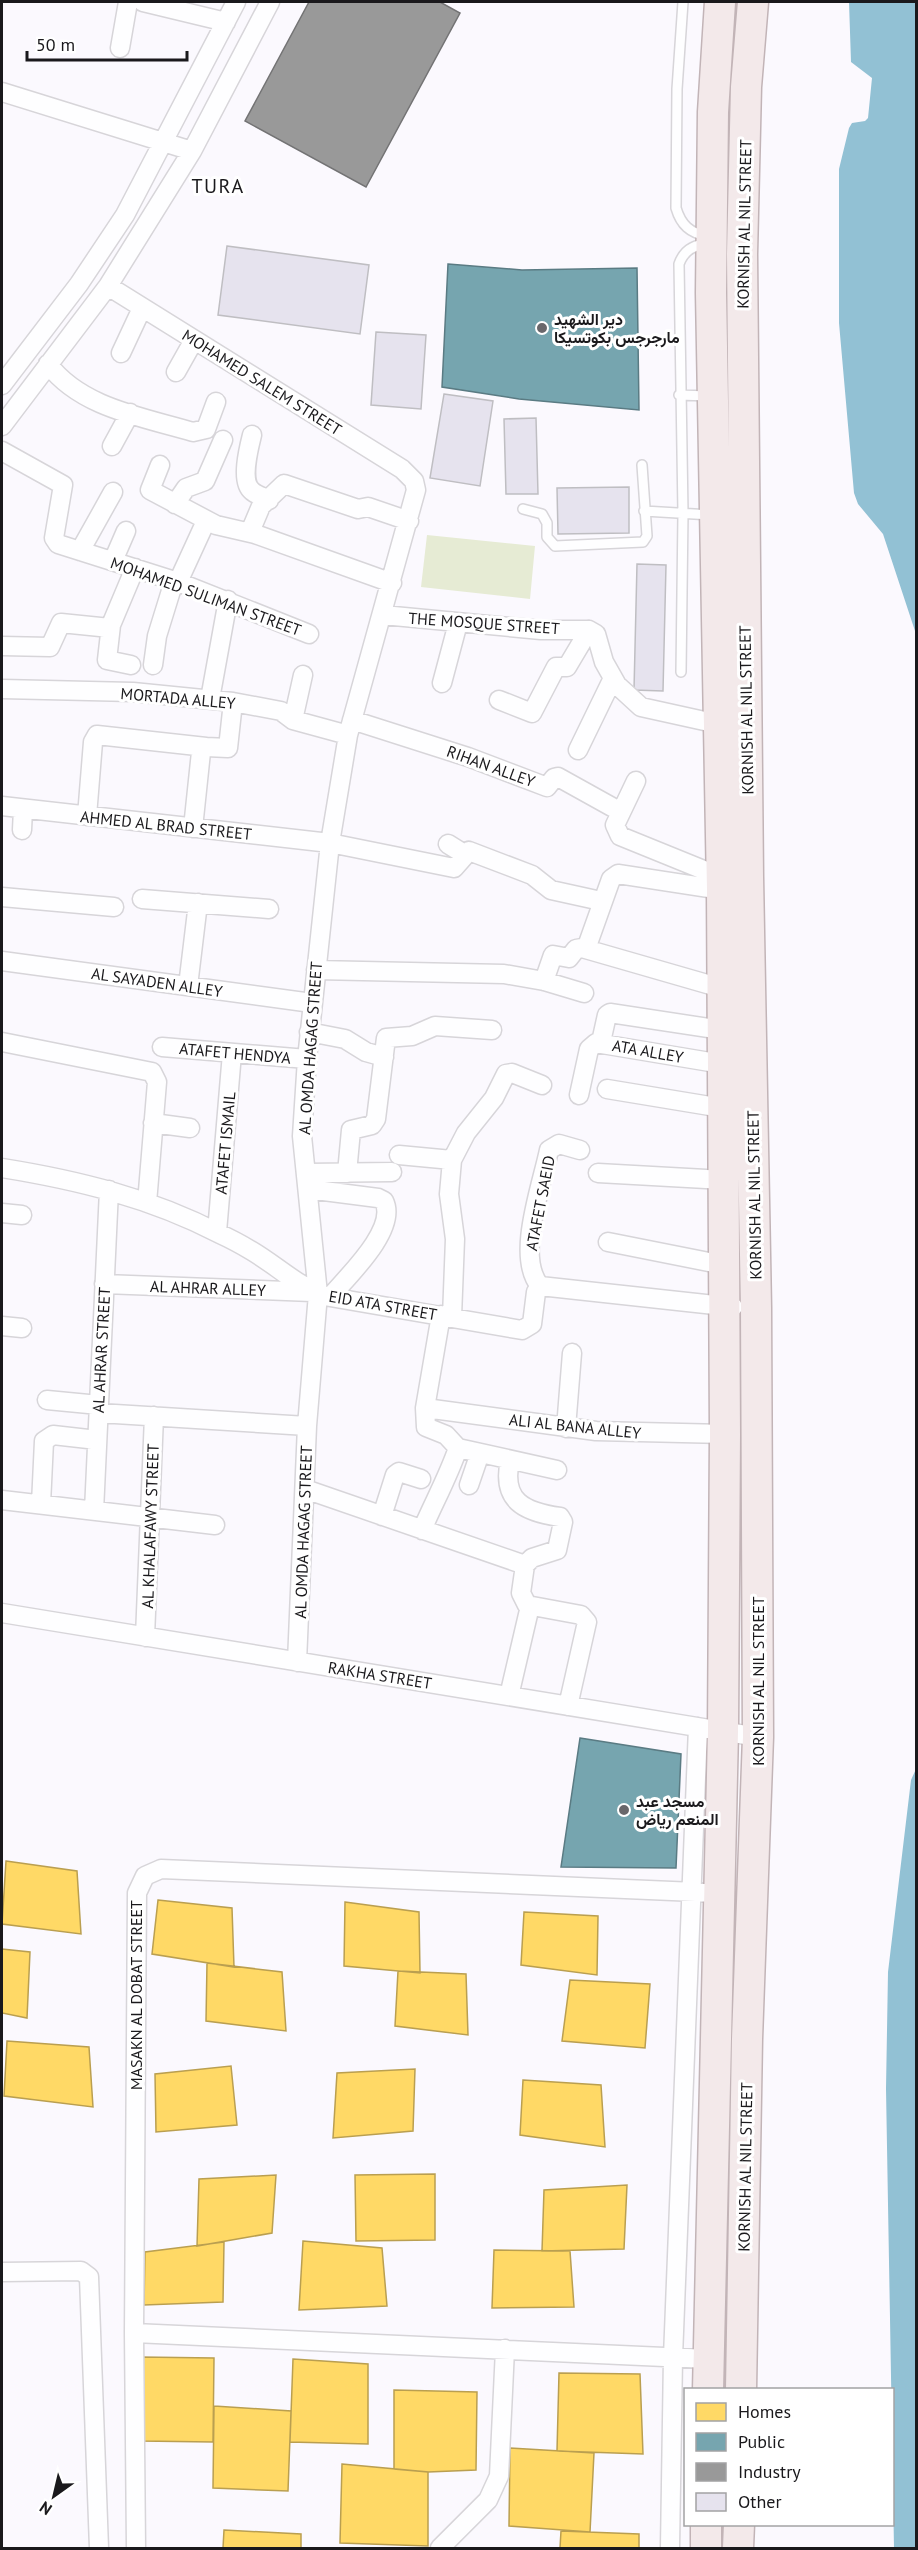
<svg xmlns="http://www.w3.org/2000/svg" width="918" height="2550" font-family="'PT Sans',Vazirmatn,sans-serif">
<rect width="100%" height="100%" fill="#fbf9fe"/>
<path fill="#e6ebd4" d="M427,535L535,546L530,599L421,587Z"/>
<path fill="#92c1d4" d="M849,2H916V634L883,534L858,504L854,493L839,323V169L849,128L852,123L865,121L868,118L872,78L851,62Z
M916,1769V2548H894L886,2089L888,1972L911,1780Z"/>
<path fill="#ffd966" stroke="#ba9f50" stroke-width="1.5" d="M6,1861L77,1871L81,1934L2,1924Z
M158,1900L232,1908L234,1967L152,1954Z
M345,1902L419,1912L420,1973L344,1966Z
M524,1912L598,1916L597,1975L521,1965Z
M2,1949L30,1952L27,2018L2,2013Z
M207,1963L282,1972L286,2031L206,2021Z
M398,1971L466,1974L468,2035L395,2026Z
M570,1980L650,1984L645,2048L562,2041Z
M7,2041L89,2047L93,2107L4,2096Z
M231,2066L237,2125L156,2132L155,2074Z
M415,2069L413,2131L333,2138L337,2073Z
M523,2080L601,2085L605,2147L520,2135Z
M435,2174V2240L356,2241L355,2175Z
M276,2175L272,2233L197,2246L199,2179Z
M627,2185L624,2249L542,2251L544,2190Z
M303,2241L382,2248L387,2306L299,2310Z
M224,2242L223,2302L144,2305L145,2252Z
M494,2250L570,2251L574,2307L492,2308Z
M140,2357L214,2358L213,2442L140,2441Z
M293,2359L368,2364V2444L290,2442Z
M559,2373L640,2374L643,2454L557,2451Z
M394,2390L477,2392L476,2470L428,2472L394,2469Z
M214,2406L291,2411L288,2491L213,2488Z
M510,2448L594,2453L590,2532L509,2526Z
M342,2464L428,2472V2546L340,2543Z
M224,2530L301,2534V2548H223Z
M561,2531L639,2534V2548H560Z"/>
<path fill="#76a5af" stroke="#5a7b83" stroke-width="1.5" d="M448,264L522,270L637,268L639,410L519,399L442,387Z
M580,1738L681,1754L676,1868L561,1867Z"/>
<path fill="#999" stroke="#737374" stroke-width="1.5" d="M309,2H440L460,13L366,187L245,121Z"/>
<path fill="#e6e3ee" stroke="#bfbec2" stroke-width="1.5" d="M227,246L369,265L360,334L218,315Z
M376,332L426,335L421,409L371,405Z
M444,394L493,401L480,486L430,478Z
M536,418L538,494H506L504,419Z
M629,487V533L558,534L557,488Z
M637,564L666,565L663,691L634,690Z"/>
<g fill="none" stroke-linecap="round" stroke-linejoin="round">
<defs>
<path id="service" d="M683,2L677,89L676,208C681,225 690,233 707,236
M679,395L709,396
M523,509L542,514L547,523V537L555,546L643,542L647,536L642,465
M644,511L711,515
M681,672L683,513L679,264C684,250 694,244 709,244"/>
<path id="minor" d="M143,2L226,22
M120,48L128,2
M2,92L192,151
M108,286L402,469L414,481L416,490L348,735L330,843L307,1059L302,1136L318,1294L307,1426L297,1662
M121,353L142,308
M48,364C81,408 143,417 193,432L206,429L216,402
M176,372L194,340
M2,385L79,284L125,215L236,2
M2,426L108,286L192,151L270,2
M252,435C249,447 240,482 252,491C256,495 264,497 269,500
M112,446L130,413
M2,451L63,485L54,538L58,544L178,582L309,634
M160,465L150,490L216,525L255,534L392,583
M175,504L186,488L205,481L223,440
M250,532L261,506L284,484L358,509L368,507L409,521
M80,551L113,492
M113,561L126,531
M178,582L206,521
M383,615L541,630H589L596,634L604,662L617,685L641,707L718,724
M2,646L50,647L61,623L110,628
M131,665L107,660L111,625L135,568
M153,665L157,636L174,581
M442,683L458,623
M2,689L133,692L233,702L281,711L293,720L348,735
M210,699L228,600
M499,700L532,713L556,667H567L589,630
M293,720L303,675
M352,720L468,757L547,787L554,778L558,777L621,812
M578,750L613,678
M636,781L615,825L620,836L721,877
M2,806L330,843L454,868L469,851L532,875L551,890L601,901
M87,816L93,742L97,735L206,747
M193,828L201,752L206,747L228,748L233,702
M22,830L23,809
M448,844L464,854
M2,897L114,907
M142,899L269,909
M586,949L611,879L618,874L722,890
M2,961L312,1003
M316,970L504,974L544,981L584,993
M544,981L553,955L569,958L576,949L582,948L721,988
M188,986L198,903
M309,1032L345,1039L366,1052L384,1057
M2,1042L152,1072L157,1082L147,1203
M601,1042L607,1015L610,1013L722,1030
M162,1047L307,1059
M607,1089L722,1108
M579,1095L589,1049L596,1043L722,1064
M153,1123L190,1128
M399,1155L452,1160
M2,1168C77,1180 151,1198 220,1234C231,1239 242,1245 252,1251C279,1267 300,1289 330,1297L522,1330L532,1324L536,1292L540,1286L733,1307
M307,1173L392,1172
M347,1173L351,1130L372,1125L376,1119L386,1038L412,1036L435,1026L492,1030
M598,1173L724,1180
M308,1189L378,1198L384,1201C398,1229 348,1276 330,1297
M2,1213L22,1215
M217,1232L232,1053
M608,1242L724,1265
M104,1284L312,1292
M540,1286C515,1257 542,1185 549,1150L559,1144L580,1150
M441,1315L425,1408L426,1427L446,1435L458,1448L557,1470
M452,1317L455,1239L449,1194L452,1160L466,1133L494,1098L506,1074L512,1073L542,1085
M2,1326L22,1328
M47,1400L99,1405
M425,1408L596,1431L725,1434
M99,1413L307,1426
M566,1428L572,1353
M510,1460C501,1501 524,1512 560,1517L563,1522L557,1550L532,1558L525,1565
M469,1485L480,1453
M305,1489L525,1565L521,1593L527,1605L581,1615L587,1622L568,1706
M2,1500L215,1525
M41,1504L44,1441L53,1435L97,1440
M94,1511L109,1190
M382,1516L395,1475L399,1472L421,1479
M422,1530C434,1502 448,1477 458,1448
M2,1613L758,1737
M145,1637L154,1416
M509,1696L530,1606
M2,2272L81,2271L89,2277L99,2548
M134,2333L709,2359
M136,2548L134,2333L137,1893L145,1876L161,1869L719,1893
M440,2548L488,2500L499,2476L505,2349
M670,2548L673,2357L698,1727"/>
<path id="trunk" d="M708,2390L723,1731L725,1434L722,890L711,293L713,112L720,2
M741,2390L747,2039L758,1737L756,1308L748,877L742,254L746,87L753,2
M706,2548V2524
M738,2548L739,2524"/>
</defs>
<use href="#service" stroke="#d7d5d9" stroke-width="12"/>
<use href="#minor" stroke="#d7d5d9" stroke-width="21"/>
<use href="#trunk" stroke="#c2b4b7" stroke-width="33"/>
<use href="#service" stroke="#fefeff" stroke-width="9"/>
<use href="#minor" stroke="#fefeff" stroke-width="18"/>
<use href="#trunk" stroke="#f3e9ea" stroke-width="30"/>
</g>
<g fill="#69676b" stroke="#fff" stroke-width="2">
<circle cx="542" cy="328" r="6"/>
<circle cx="624" cy="1810" r="6"/>
</g>
<g text-anchor="middle" stroke-width="6" stroke-linejoin="round" paint-order="stroke">
<g font-size="16" fill="#1a191c" stroke="#fff">
<text transform="translate(744 224) rotate(-89)" y="6">KORNISH AL NIL STREET</text>
<text transform="translate(262 382) rotate(32)" y="6">MOHAMED SALEM STREET</text>
<text transform="translate(206 596) rotate(20)" y="6">MOHAMED SULIMAN STREET</text>
<text transform="translate(484 623) rotate(4)" y="6">THE MOSQUE STREET</text>
<text transform="translate(178 698) rotate(5)" y="6">MORTADA ALLEY</text>
<text transform="translate(746 710) rotate(-91)" y="6">KORNISH AL NIL STREET</text>
<text transform="translate(491 766) rotate(20)" y="6">RIHAN ALLEY</text>
<text transform="translate(166 825) rotate(6)" y="6">AHMED AL BRAD STREET</text>
<text transform="translate(157 982) rotate(8)" y="6">AL SAYADEN ALLEY</text>
<text transform="translate(310 1048) rotate(-86)" y="6">AL OMDA HAGAG STREET</text>
<text transform="translate(648 1051) rotate(10)" y="6">ATA ALLEY</text>
<text transform="translate(235 1053) rotate(5)" y="6">ATAFET HENDYA</text>
<text transform="translate(225 1143) rotate(-85)" y="6">ATAFET ISMAIL</text>
<text transform="translate(754 1195) rotate(-91)" y="6">KORNISH AL NIL STREET</text>
<text transform="translate(540 1203) rotate(-79)" y="6">ATAFET SAEID</text>
<text transform="translate(208 1288) rotate(2)" y="6">AL AHRAR ALLEY</text>
<text transform="translate(383 1305) rotate(10)" y="6">EID ATA STREET</text>
<text transform="translate(101 1350) rotate(-87)" y="6">AL AHRAR STREET</text>
<text transform="translate(575 1426) rotate(6)" y="6">ALI AL BANA ALLEY</text>
<text transform="translate(150 1526) rotate(-88)" y="6">AL KHALAFAWY STREET</text>
<text transform="translate(303 1532) rotate(-88)" y="6">AL OMDA HAGAG STREET</text>
<text transform="translate(380 1675) rotate(9)" y="6">RAKHA STREET</text>
<text transform="translate(758 1681) rotate(-90)" y="6">KORNISH AL NIL STREET</text>
<text transform="translate(136 1995) rotate(-90)" y="6">MASAKN AL DOBAT STREET</text>
<text transform="translate(745 2167) rotate(-89)" y="6">KORNISH AL NIL STREET</text>
</g>
<g font-size="16" font-weight="bold" fill="#1a191c" stroke="#fff" text-anchor="start">
<text x="554" y="325">دير الشهيد<tspan x="554" dy="18">مارجرجس بكوتسيكا</tspan></text>
<text x="636" y="1807">مسجد عبد<tspan x="636" dy="18">المنعم رياض</tspan></text>
</g>
<g font-size="20" letter-spacing="1.5" fill="#1a191c" stroke="#fff">
<text x="218" y="193">TURA</text>
</g>
</g>
<rect width="918" height="2550" fill="none" stroke="#1a191c" stroke-width="6"/>
<rect x="684" y="2388" width="210" height="138" fill="#ffffff" stroke="#a3a3a4" stroke-width="1.5"/>
<rect x="696" y="2403" width="30" height="18" fill="#ffd966" stroke="#a3a3a4" stroke-width="1.5"/>
<text x="738" y="2418" font-size="18" fill="#1a191c">Homes</text>
<rect x="696" y="2433" width="30" height="18" fill="#76a5af" stroke="#a3a3a4" stroke-width="1.5"/>
<text x="738" y="2448" font-size="18" fill="#1a191c">Public</text>
<rect x="696" y="2463" width="30" height="18" fill="#999999" stroke="#a3a3a4" stroke-width="1.5"/>
<text x="738" y="2478" font-size="18" fill="#1a191c">Industry</text>
<rect x="696" y="2493" width="30" height="18" fill="#e6e3ee" stroke="#a3a3a4" stroke-width="1.5"/>
<text x="738" y="2508" font-size="18" fill="#1a191c">Other</text>
<g transform="translate(54 2496) rotate(214)" stroke="#ffffff" stroke-width="4.5" paint-order="stroke">
<path d="M0-4.5L10 22L0 15L-10 22Z" fill="#1a191c"/>
<text y="-9" font-size="16" font-weight="bold" text-anchor="middle" fill="#1a191c">N</text>
</g>
<path d="M27 51v9h160v-9" fill="none" stroke="#1a191c" stroke-width="3"/>
<text x="36" y="51" font-size="18" fill="#1a191c" stroke="#ffffff" stroke-width="4.5" paint-order="stroke">50 m</text>
</svg>
